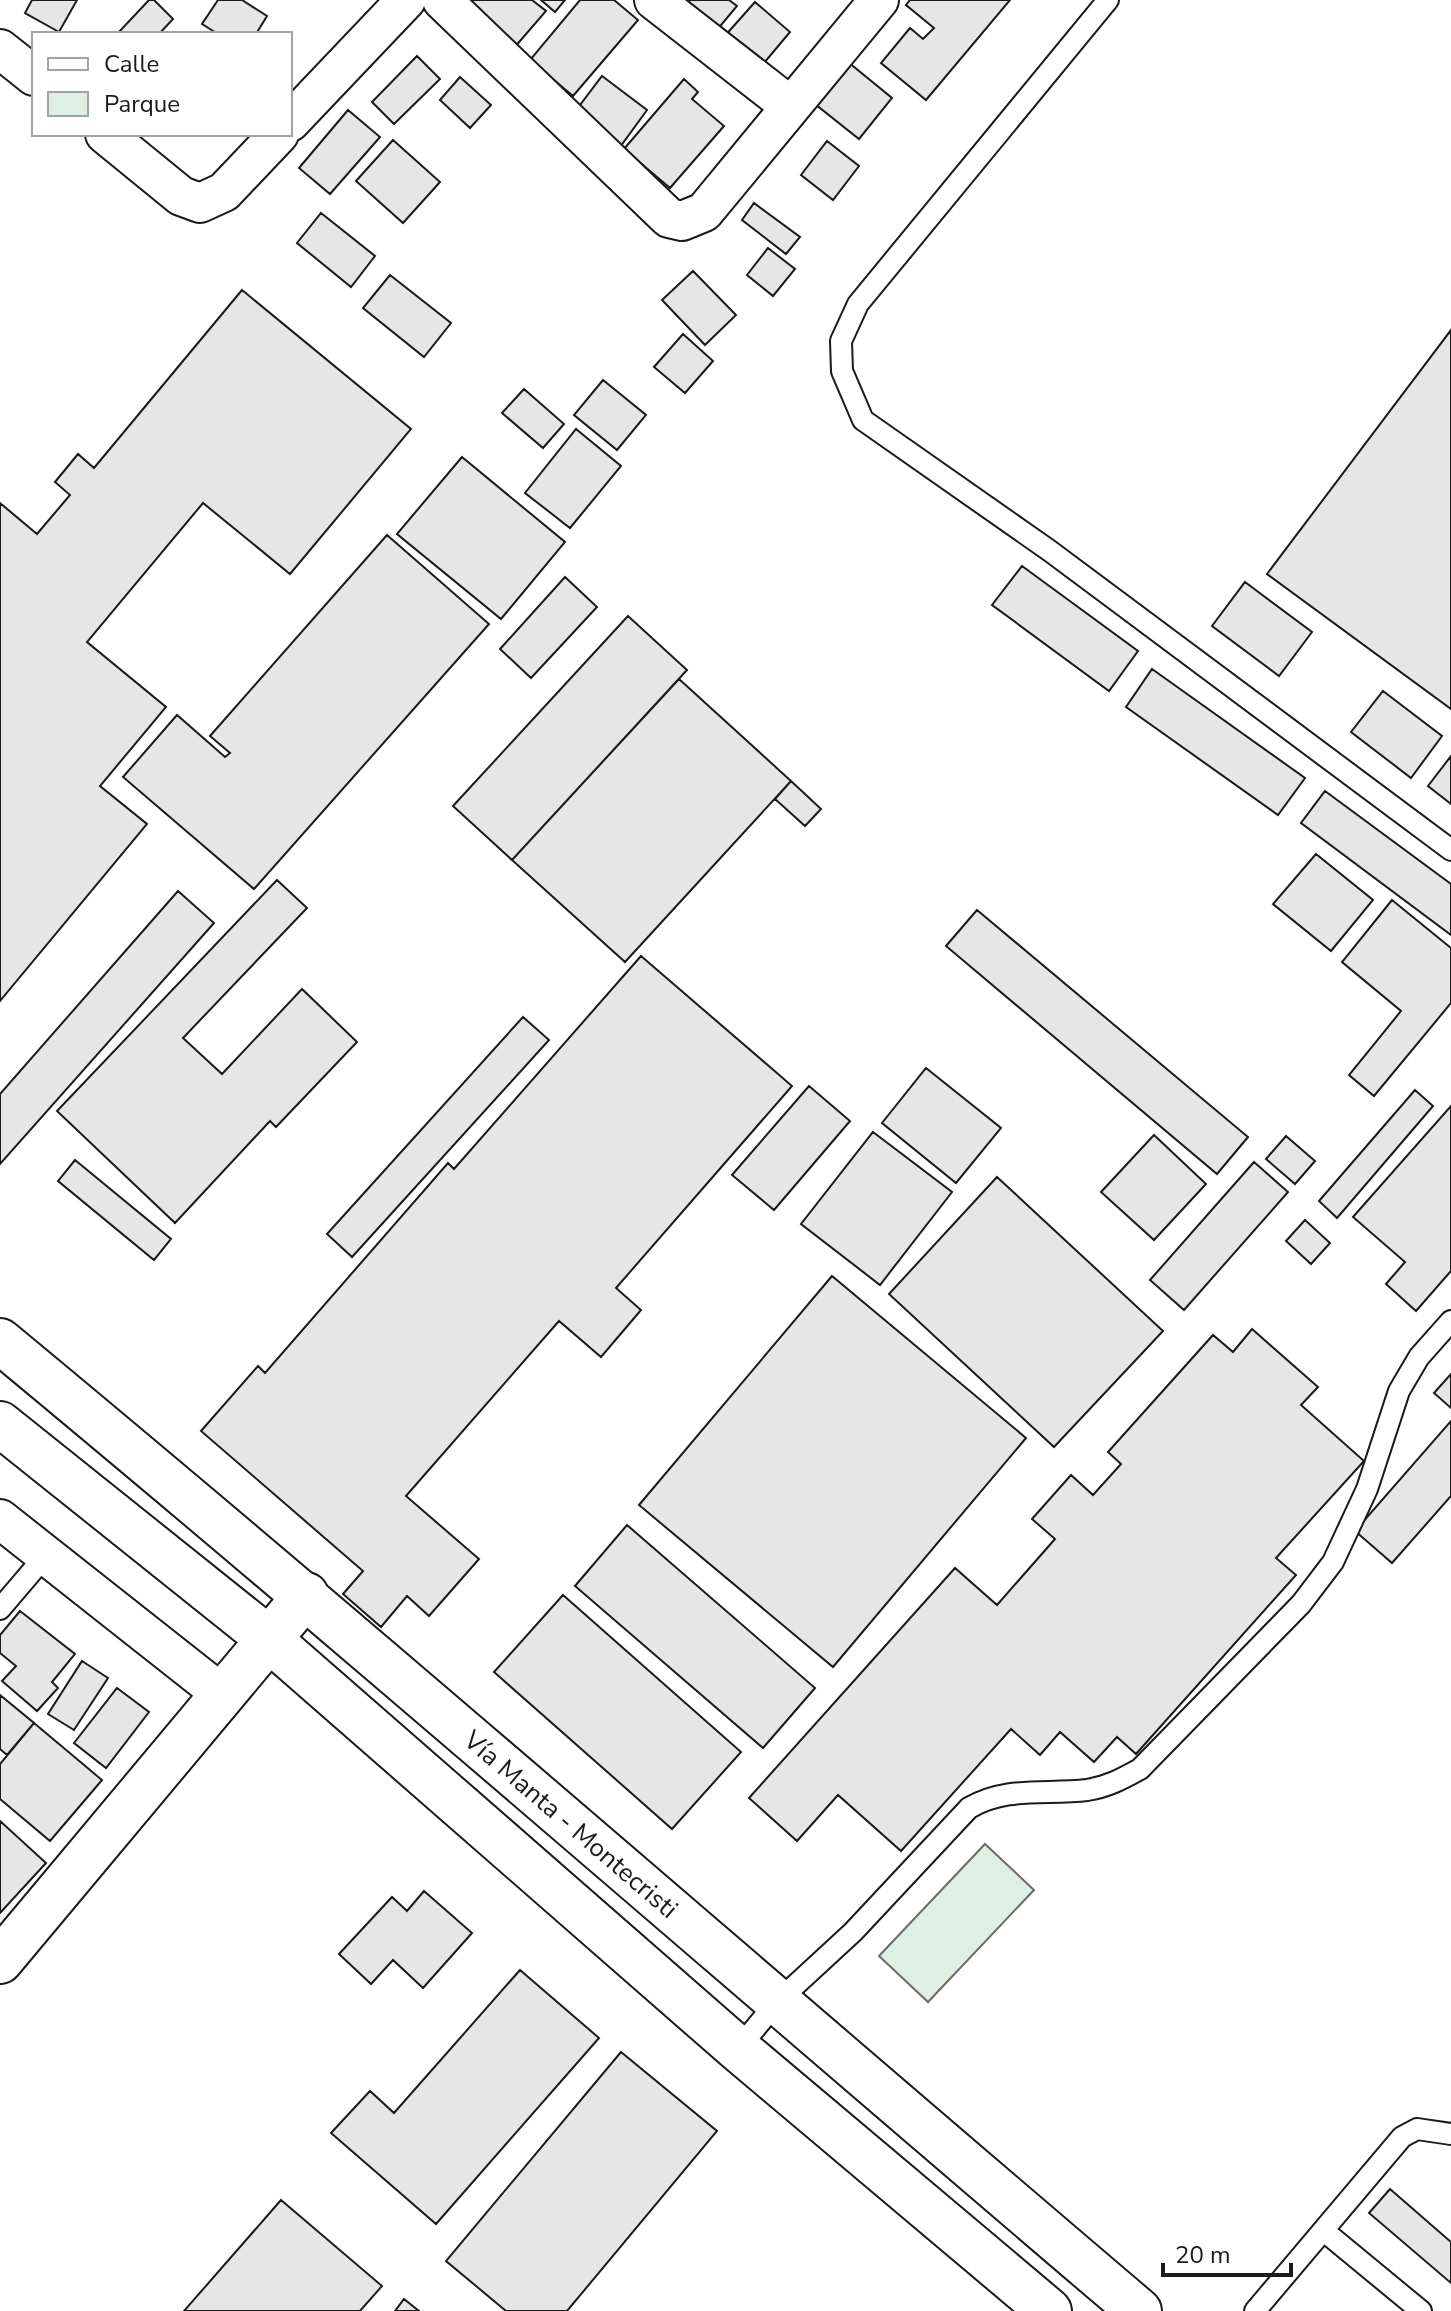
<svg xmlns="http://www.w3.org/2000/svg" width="1451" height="2311" font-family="'Nunito Sans',sans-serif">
<rect width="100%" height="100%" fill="#fff"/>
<path fill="#e0efe3" stroke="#6a6a6a" stroke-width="2" d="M985,1844L1034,1890L928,2002L879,1956Z"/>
<path fill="#e6e6e6" stroke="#1a1a1a" stroke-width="2" d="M32,0H77L59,32L25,13Z
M149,0H154L173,19L159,34H117Z
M218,0H242L267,16L256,34H218L202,24Z
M458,0H532L546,11L514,48Z
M541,0H565L555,12Z
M580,0H614L638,20L573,96L530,60Z
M690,0H729L737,6L712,36L681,10Z
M910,0H1010L926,100L881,63L910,28L923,39L934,28L906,5Z
M755,2L790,32L759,69L723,38Z
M417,56L440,79L394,124L372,102Z
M848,62L892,98L859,139L815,104Z
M602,76L647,110L620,147L574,113Z
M460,77L491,105L470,128L440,100Z
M684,79L698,92L692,99L724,126L670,188L624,149Z
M348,110L380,137L330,194L299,168Z
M393,140L440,182L403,223L356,181Z
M827,141L859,166L833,200L801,175Z
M754,203L800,237L786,254L742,220Z
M321,213L375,256L351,287L297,243Z
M768,248L795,269L773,296L747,275Z
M693,271L736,315L705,345L662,300Z
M390,275L451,323L424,357L363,308Z
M242,290L411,429L290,574L203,503L87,642L166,707L100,786L147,824L0,1001V503L37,534L70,495L55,482L78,454L94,468Z
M1451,330V709L1267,574Z
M683,334L713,361L685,393L654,367Z
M603,380L646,415L617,450L574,415Z
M524,389L564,424L543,448L502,413Z
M576,429L621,466L570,528L525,493Z
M462,457L565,542L501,619L397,534Z
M387,535L489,624L254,889L123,777L177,715L225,757L230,753L210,736Z
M1022,566L1138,651L1109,691L992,605Z
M565,577L597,607L531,678L500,649Z
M1245,582L1312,632L1279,676L1212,626Z
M628,616L687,670L512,860L453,806Z
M1152,669L1305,778L1278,815L1126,707Z
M679,679L791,781L625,962L512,860Z
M1383,691L1442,736L1411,778L1351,732Z
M1451,756V804L1428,786Z
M791,781L821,809L805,826L775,799Z
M1325,791L1451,884V935L1301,823Z
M1316,854L1373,900L1331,951L1273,904Z
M277,880L307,908L183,1038L222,1074L302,989L357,1042L276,1127L270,1121L175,1223L57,1111Z
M178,891L214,923L0,1164V1094Z
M1392,900L1451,948V1003L1374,1096L1349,1075L1401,1011L1342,962Z
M977,910L1248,1137L1217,1174L946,946Z
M641,956L792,1086L616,1288L641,1310L601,1357L559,1321L406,1496L479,1559L429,1616L407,1596L381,1627L343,1594L363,1571L201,1431L258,1366L265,1373L448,1163L454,1169Z
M523,1017L549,1040L352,1257L327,1234Z
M926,1068L1001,1128L956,1183L882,1123Z
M809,1086L850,1121L774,1210L732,1175Z
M1415,1090L1433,1106L1337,1218L1319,1201Z
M1451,1106V1271L1416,1311L1386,1284L1405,1262L1353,1217Z
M873,1132L952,1192L880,1285L801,1224Z
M1154,1135L1206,1184L1154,1240L1101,1192Z
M1286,1136L1315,1161L1295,1184L1266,1159Z
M75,1160L171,1239L154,1260L58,1181Z
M1254,1162L1288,1192L1184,1310L1150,1280Z
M997,1177L1163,1331L1054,1447L889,1294Z
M1305,1220L1330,1243L1311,1264L1286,1241Z
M832,1276L1026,1438L833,1667L639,1505Z
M1252,1329L1318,1387L1301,1405L1364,1461L1276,1558L1296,1575L1136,1754L1117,1737L1094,1762L1060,1732L1040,1755L1011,1729L901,1851L838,1795L797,1841L749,1798L955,1568L997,1605L1055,1539L1032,1519L1071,1475L1093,1495L1121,1464L1108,1452L1213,1335L1233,1352Z
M1451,1374V1408L1434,1393Z
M1451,1421V1496L1392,1563L1355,1531Z
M627,1525L815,1688L763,1748L575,1586Z
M563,1595L741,1752L672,1829L494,1672Z
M20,1611L75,1654L52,1682L58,1688L37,1711L2,1681L16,1666L0,1653V1635Z
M82,1661L108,1678L74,1730L48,1714Z
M117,1688L149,1712L106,1768L74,1743Z
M0,1695L34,1723L7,1755L0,1749Z
M34,1723L102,1780L50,1841L0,1799V1764Z
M0,1821L46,1863L0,1913Z
M424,1891L472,1933L423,1988L393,1960L371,1984L339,1954L392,1897L407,1911Z
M520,1970L599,2038L436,2224L331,2133L370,2091L394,2113Z
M621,2052L717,2131L567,2311H506L446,2261Z
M1390,2189L1451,2242V2283L1369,2213Z
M281,2200L382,2286L360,2311H184Z
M404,2299L419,2311H395Z"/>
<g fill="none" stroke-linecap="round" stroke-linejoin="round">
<defs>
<path id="lane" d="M1108,0L858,304L841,341L842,371L863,420L1050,551L1451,850
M0,1609L46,1555
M738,2049L776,2003L853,1932L969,1808C1007,1786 1045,1795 1087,1790C1107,1787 1122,1779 1140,1769L1301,1604L1333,1562L1367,1489L1399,1391L1419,1357L1451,1321
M1324,2231L1421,2311
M1255,2311L1402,2137L1417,2129L1451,2134"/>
<path id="street" d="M442,0L669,218L682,221L704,212L879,0
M654,0L790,106
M0,49L34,76
M290,122L406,0
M105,134L181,196L200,203L224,192L279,134
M0,1519L223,1695"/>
<path id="secondary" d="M0,1961L306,1595"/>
<g id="primary">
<path id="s1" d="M0,1341C384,1659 759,1988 1139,2311"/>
<path d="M0,1424L270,1640L738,2049L1049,2311"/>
</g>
</defs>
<use href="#lane" stroke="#1a1a1a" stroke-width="24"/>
<use href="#street" stroke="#1a1a1a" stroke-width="42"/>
<use href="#secondary" stroke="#1a1a1a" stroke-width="48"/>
<use href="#primary" stroke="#1a1a1a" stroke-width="48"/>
<use href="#lane" stroke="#fff" stroke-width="20"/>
<use href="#street" stroke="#fff" stroke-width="38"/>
<use href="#secondary" stroke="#fff" stroke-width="44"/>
<use href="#primary" stroke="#fff" stroke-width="44"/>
</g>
<g text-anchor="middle" stroke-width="6" stroke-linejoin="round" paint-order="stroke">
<g font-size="26" fill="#1a1a1a" stroke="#fff">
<text dy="9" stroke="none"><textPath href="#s1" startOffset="748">Vía Manta - Montecristi</textPath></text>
</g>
</g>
<rect x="32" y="32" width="260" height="104" fill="#ffffff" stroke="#a3a3a3" stroke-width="2"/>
<rect x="48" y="58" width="40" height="12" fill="#ffffff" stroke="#a3a3a3" stroke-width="2"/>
<text x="104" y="72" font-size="24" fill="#1a1a1a">Calle</text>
<rect x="48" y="92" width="40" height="24" fill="#e0efe3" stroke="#a3a3a3" stroke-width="2"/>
<text x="104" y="112" font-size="24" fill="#1a1a1a">Parque</text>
<path d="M1163 2263v12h128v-12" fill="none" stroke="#1a1a1a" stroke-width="4"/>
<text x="1175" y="2263" font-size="24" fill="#1a1a1a" stroke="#ffffff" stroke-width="6" paint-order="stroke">20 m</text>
</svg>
